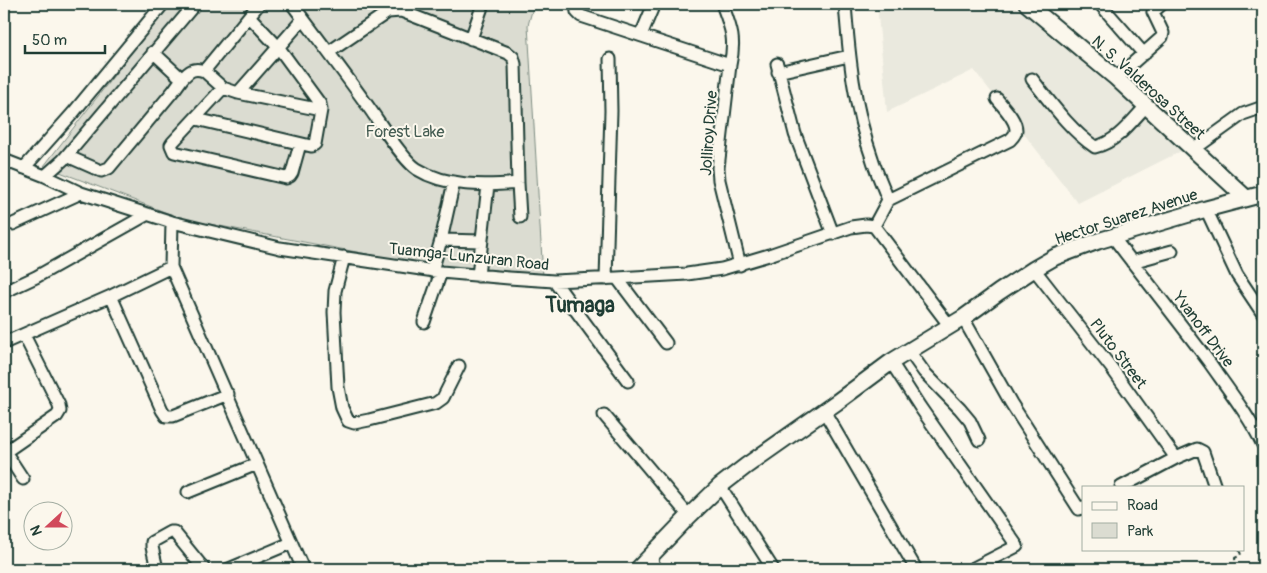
<svg xmlns="http://www.w3.org/2000/svg" width="1267" height="573" font-family="Pangolin,sans-serif">
<rect width="100%" height="100%" fill="#fbf7ec"/>
<filter id="ink" filterUnits="userSpaceOnUse"><feTurbulence type="fractalNoise" baseFrequency=".02" numOctaves="2"/><feDisplacementMap in="SourceGraphic" scale="10" xChannelSelector="R" yChannelSelector="G"/><feConvolveMatrix kernelMatrix="1 2 1 2 8 2 1 2 1" color-interpolation-filters="sRGB"/></filter>
<g filter="url(#ink)">
<path fill="#eae9de" d="M877,4H1012L1185,149L1078,203L974,70L887,112Z"/>
<path fill="#dbdcd1" stroke="#7d8c82" d="M169,4H534L528,25L543,277L430,266L183,219L44,166Z"/>
<g fill="none" stroke-linecap="round" stroke-linejoin="round">
<defs>
<path id="minor" d="M259,4L204,71L223,88L238,93L321,110
M292,4C319,40 346,75 372,112C381,125 404,161 417,169C446,187 485,186 518,183
M576,4L577,12L581,16L730,65
M722,4C731,28 736,39 730,65L718,168L719,180L740,265
M845,4C849,56 854,108 872,158C876,172 883,186 888,200
M1100,4L1144,54
M641,35L654,4
M471,39L483,4
M329,52L388,12L401,11L508,53L513,57L515,64L518,183L520,217
M777,64L795,134L833,234
M778,72L849,56
M1116,78L1162,37L1163,33L1153,12L1162,4
M182,79C189,71 194,67 204,71
M1032,79C1051,103 1070,130 1095,147C1117,142 1131,122 1146,106
M223,88L173,142L171,145L174,152L286,178L290,176L292,173L300,144
M238,93L303,19
M196,119L311,146L315,144L321,110L320,104L279,48L249,16
M1193,150L1243,114L1263,107
M67,156L101,171L109,168L174,90L182,79L153,52
M4,160L45,176L81,193L172,222L280,248L441,272L509,278L554,281L617,278L687,274L722,269L769,255L851,227L866,225L874,226L949,325
M24,168L73,113L163,4
M45,176L63,160L195,4
M1206,209L1237,275L1263,314
M172,222L171,267L303,569
M13,224L81,193
M874,226L888,200L1010,140C1013,137 1016,134 1016,130C1016,119 1003,107 997,99
M1113,237C1145,279 1178,320 1209,362C1228,389 1249,416 1263,445
M441,240L482,241
M344,257L335,291L334,312L338,387L342,408L348,421L354,423L369,420L436,403L443,398L459,366
M1132,262L1172,251
M1034,269L1113,370L1176,458
M432,271L441,240L454,182
M478,276L488,185
M617,278L666,343
M606,279L611,111L610,59
M554,281L628,381
M4,292L36,277L148,214
M111,296L162,410L166,416H173L228,394
M963,318L1011,403L1079,509L1083,507
M424,322L441,272
M4,343L111,296L171,267
M909,351L924,372L960,409L970,421L979,440
M891,362L920,407L1017,546L972,569
M824,411L916,569
M604,415L689,516
M4,450L23,479
M5,452L57,416L60,411L59,405L24,335
M720,486L773,569
M1121,487L1176,458L1197,449L1203,452L1215,487
M188,492L257,464
M651,557L655,569
M157,569L152,547V542L170,532H174L204,569
M229,569L291,543"/>
<path id="major" d="M1027,4L1116,78L1246,198
M638,569L689,516L720,486L746,466L837,402L891,362L963,318L999,292L1034,269L1055,257L1098,241L1206,209L1263,194"/>
</defs>
<use href="#minor" stroke="#1f3d34" stroke-width="15"/>
<use href="#major" stroke="#1f3d34" stroke-width="19"/>
<path stroke="#1f3d34" stroke-width="2" stroke-dasharray="5 4" stroke-linecap="butt" d="M1236,569L1235,558L1241,555L1239,549"/>
<use href="#minor" stroke="#fbf7ec" stroke-width="11"/>
<use href="#major" stroke="#fbf7ec" stroke-width="15"/>
</g>
</g>
<g text-anchor="middle" stroke-width="4" stroke-linejoin="round" paint-order="stroke">
<g font-size="16" fill="#1f3d34" stroke="#fbf7ec">
<text transform="translate(1149 87) rotate(42)" y="6">N. S. Valderosa Street</text>
<text transform="translate(708 133) rotate(-86)" y="6">Jolliroy Drive</text>
<text transform="translate(1126 216) rotate(-18)" y="6">Hector Suarez Avenue</text>
<text transform="translate(469 256) rotate(6)" y="6">Tuamga-Lunzuran Road</text>
<text transform="translate(1204 329) rotate(53)" y="6">Yvanoff Drive</text>
<text transform="translate(1119 353) rotate(53)" y="6">Pluto Street</text>
</g>
<g font-size="16" fill="#455d53" stroke="#fbf7ec">
<text x="405" y="137">Forest Lake</text>
</g>
<g font-size="21" font-weight="bold" fill="#1f3d34" stroke="#fbf7ec">
<text x="580" y="312">Tumaga</text>
</g>
</g>
<rect width="1267" height="573" fill="none" stroke="#fbf7ec" stroke-width="20"/>
<rect x="10" y="10" width="1247" height="553" fill="none" stroke="#1f3d34" stroke-width="2" filter="url(#ink)"/>
<rect x="1082" y="486" width="162" height="65" fill="#fbf7ec" stroke="#a3ada2"/>
<rect x="1092" y="502" width="25" height="8" fill="#fbf7ec" stroke="#a3ada2"/>
<text x="1127" y="510" font-size="15" fill="#1f3d34">Road</text>
<rect x="1092" y="523" width="25" height="15" fill="#dbdcd1" stroke="#a3ada2"/>
<text x="1127" y="536" font-size="15" fill="#1f3d34">Park</text>
<g transform="translate(48 526) rotate(249)"><circle r="24" fill="#fbf7ec" stroke="#a3ada2"/>
<path d="M0-4L9 19L0 12L-9 19Z" fill="#d1495b"/>
<text y="-8" font-size="14" font-weight="bold" text-anchor="middle" fill="#1f3d34">N</text>
</g>
<path d="M25 45v8h80v-8" fill="none" stroke="#1f3d34" stroke-width="2.5"/>
<text x="32" y="45" font-size="15" fill="#1f3d34" stroke="#fbf7ec" stroke-width="4" paint-order="stroke">50 m</text>
</svg>
